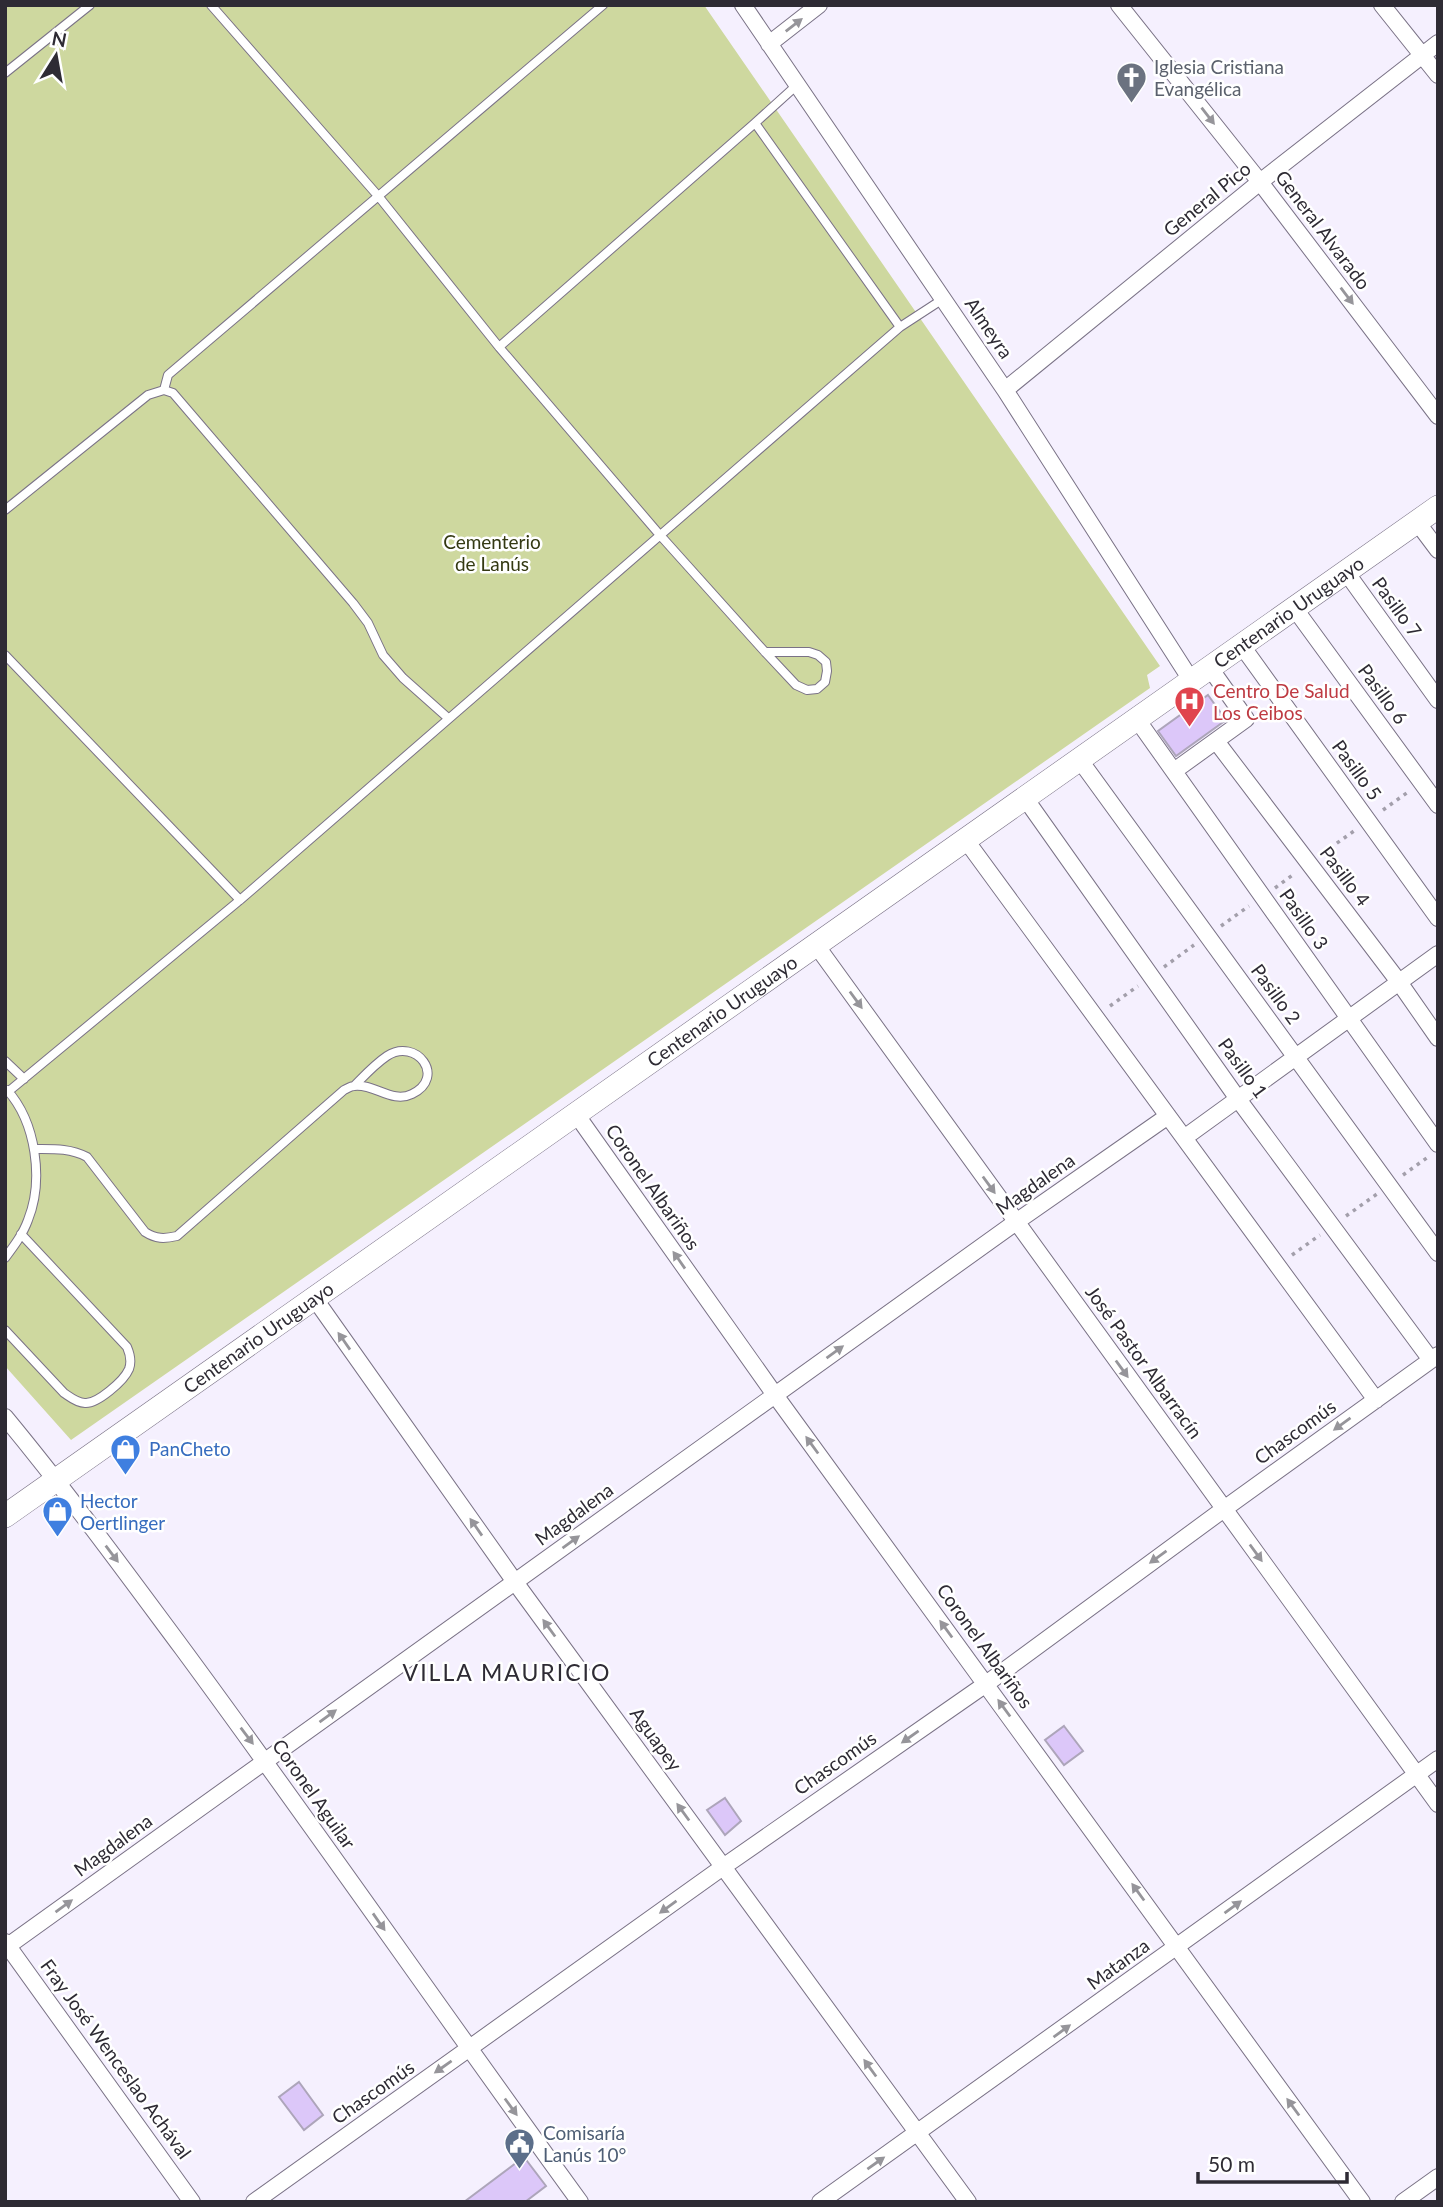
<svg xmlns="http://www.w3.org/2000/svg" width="1443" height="2207" font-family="Lato,sans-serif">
<rect width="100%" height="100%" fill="#f5f0fe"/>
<path fill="#ced89f" d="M5,5H704L1160,666L1147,675L1150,688L71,1440L5,1366Z"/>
<path fill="#dcc7f9" stroke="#ada5ba" stroke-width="2" d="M1208,695L1226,720L1176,756L1158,731Z
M1064,1726L1083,1751L1064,1765L1045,1740Z
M725,1798L741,1821L725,1835L707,1810Z
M299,2082L323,2115L304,2130L279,2097Z
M524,2157L546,2186L525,2202H464Z"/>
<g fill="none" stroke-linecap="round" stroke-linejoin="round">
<defs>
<path id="service" d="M211,5L379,197L499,347L659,534L765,652L796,685L807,690L817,689L825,682L827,671L826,662L818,655L809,652H765
M5,73L90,5
M797,85L755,123L900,327
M499,347L755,123
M164,390L168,375L603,5
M5,510L148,395L164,390L173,393L353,603L368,623L383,655L403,678L448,718
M5,655L240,900
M5,1061L24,1079
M9,1091L240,900L900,327L943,299
M34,1149C53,1149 70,1148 87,1157L145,1232C156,1239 164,1239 177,1236L344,1090C347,1089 350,1086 354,1086C374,1083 392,1104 412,1094C447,1077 416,1037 387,1056C375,1064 364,1076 354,1086
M5,1258C14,1246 23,1234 28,1220C44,1180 36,1122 7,1090
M5,1330L64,1393C70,1397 77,1403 85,1403C97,1404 124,1381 129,1369C132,1361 130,1354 127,1347L21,1234"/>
<path id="minor" d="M743,5L1005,390L1191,680
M1119,5L1260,182L1438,416
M1382,5L1438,75
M769,44L819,5
M1005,390L1260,182L1438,43
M1417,522L1438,550
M1346,572L1438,700
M1295,609L1438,805
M1242,646L1438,918
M1136,718L1438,1144
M1216,741L1399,982L1438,1038
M1079,759L1438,1253
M1174,771L1246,719L1210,668
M1025,798L1238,1099L1431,1360
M965,839L1376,1400
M816,945L1438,1804
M576,1114L775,1395L1362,2202
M1184,1138L1438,954
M315,1299L515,1582L968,2202
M5,1417C67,1492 124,1570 182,1648C317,1831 446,2018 580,2202
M5,1942L192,2202
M5,1948L1016,1222L1168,1116
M254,2202L723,1867L986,1684L1224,1509L1438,1355
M820,2202L1438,1759
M1403,2202L1438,2177"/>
<g id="secondary">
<path id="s1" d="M5,1516L1438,507"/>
</g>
</defs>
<use href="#service" stroke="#7a7286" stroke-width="10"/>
<use href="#minor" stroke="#7a7286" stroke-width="18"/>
<use href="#secondary" stroke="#7a7286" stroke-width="24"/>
<path stroke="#a39fab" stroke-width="3.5" stroke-dasharray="3.5 5" stroke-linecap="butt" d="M1383,810L1408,792
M1323,853L1354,831
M1275,888L1294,874
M1221,926L1249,906
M1164,967L1194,945
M1110,1006L1138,986
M1403,1175L1428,1157
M1346,1216L1377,1194
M1292,1255L1320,1235"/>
<use href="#service" stroke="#fff" stroke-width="8"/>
<use href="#minor" stroke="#fff" stroke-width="16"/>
<use href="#secondary" stroke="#fff" stroke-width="23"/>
</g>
<defs><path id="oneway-solid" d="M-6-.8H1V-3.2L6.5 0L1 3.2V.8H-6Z" transform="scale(1.75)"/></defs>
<g fill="#96959a">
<use href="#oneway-solid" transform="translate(794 25) rotate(-38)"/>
<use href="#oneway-solid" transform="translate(1208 116) rotate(52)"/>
<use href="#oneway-solid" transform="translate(1347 296) rotate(53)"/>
<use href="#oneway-solid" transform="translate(856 1000) rotate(54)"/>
<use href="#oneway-solid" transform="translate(989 1185) rotate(54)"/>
<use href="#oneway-solid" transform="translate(679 1260) rotate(-125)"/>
<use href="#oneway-solid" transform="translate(344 1341) rotate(-125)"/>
<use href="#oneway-solid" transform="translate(835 1352) rotate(-36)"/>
<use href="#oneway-solid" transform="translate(1122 1369) rotate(54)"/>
<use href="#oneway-solid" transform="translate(1342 1424) rotate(144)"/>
<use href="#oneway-solid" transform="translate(812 1445) rotate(-126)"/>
<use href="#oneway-solid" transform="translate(476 1527) rotate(-125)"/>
<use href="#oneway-solid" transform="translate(571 1542) rotate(-36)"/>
<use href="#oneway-solid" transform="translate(1256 1553) rotate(54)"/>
<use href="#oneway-solid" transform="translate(112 1554) rotate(53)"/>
<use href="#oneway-solid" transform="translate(1158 1557) rotate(144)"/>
<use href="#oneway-solid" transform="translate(549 1628) rotate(-126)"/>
<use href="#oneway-solid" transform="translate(946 1629) rotate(-126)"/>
<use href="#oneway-solid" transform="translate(1004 1708) rotate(-126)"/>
<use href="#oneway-solid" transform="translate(328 1716) rotate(-36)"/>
<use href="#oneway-solid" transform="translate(247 1736) rotate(53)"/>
<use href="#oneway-solid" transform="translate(910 1737) rotate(145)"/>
<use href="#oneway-solid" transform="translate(683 1812) rotate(-126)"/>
<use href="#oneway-solid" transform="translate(1138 1892) rotate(-126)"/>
<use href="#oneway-solid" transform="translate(64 1906) rotate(-36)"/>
<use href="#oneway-solid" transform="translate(668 1907) rotate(144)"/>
<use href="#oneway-solid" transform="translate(1233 1907) rotate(-36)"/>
<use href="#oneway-solid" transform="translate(379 1922) rotate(55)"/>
<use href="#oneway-solid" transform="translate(1062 2031) rotate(-36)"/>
<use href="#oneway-solid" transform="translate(443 2067) rotate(145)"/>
<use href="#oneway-solid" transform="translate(870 2068) rotate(-126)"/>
<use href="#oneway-solid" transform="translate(511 2107) rotate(54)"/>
<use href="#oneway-solid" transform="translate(1293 2107) rotate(-126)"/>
<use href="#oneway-solid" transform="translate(876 2163) rotate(-35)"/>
</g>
<defs>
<symbol id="church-pin" viewBox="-11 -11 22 30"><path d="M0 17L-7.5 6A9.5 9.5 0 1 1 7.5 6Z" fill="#6b7280" stroke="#fff"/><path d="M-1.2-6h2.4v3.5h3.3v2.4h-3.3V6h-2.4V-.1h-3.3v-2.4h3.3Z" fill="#fff"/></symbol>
<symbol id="hospital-pin" viewBox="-11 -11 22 30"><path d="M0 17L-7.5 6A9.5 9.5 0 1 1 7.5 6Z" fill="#e0444e" stroke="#fff"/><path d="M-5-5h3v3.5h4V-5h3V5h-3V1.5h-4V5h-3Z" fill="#fff"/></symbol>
<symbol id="shop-pin" viewBox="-11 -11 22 30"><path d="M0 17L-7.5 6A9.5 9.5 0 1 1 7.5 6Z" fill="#3f7fe0" stroke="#fff"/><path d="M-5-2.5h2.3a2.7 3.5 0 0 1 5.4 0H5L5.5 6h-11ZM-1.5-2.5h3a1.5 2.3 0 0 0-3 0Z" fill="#fff"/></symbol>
<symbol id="civic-pin" viewBox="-11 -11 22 30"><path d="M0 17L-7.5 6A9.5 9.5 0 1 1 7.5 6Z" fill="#5c6f8a" stroke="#fff"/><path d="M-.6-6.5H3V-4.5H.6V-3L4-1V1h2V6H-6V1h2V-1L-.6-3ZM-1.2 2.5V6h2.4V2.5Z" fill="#fff"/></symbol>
</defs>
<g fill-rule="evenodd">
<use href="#church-pin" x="1114" y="60" width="35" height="47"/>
<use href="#hospital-pin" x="1172" y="684" width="35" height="47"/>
<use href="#shop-pin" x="108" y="1432" width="35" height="47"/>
<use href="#shop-pin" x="40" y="1494" width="35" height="47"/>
<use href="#civic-pin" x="502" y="2126" width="35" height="47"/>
</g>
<g text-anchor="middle" stroke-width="5" stroke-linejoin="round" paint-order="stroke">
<g font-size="19" fill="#5b616d" stroke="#fff" text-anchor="start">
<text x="1154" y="74">Iglesia Cristiana<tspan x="1154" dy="22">Evangélica</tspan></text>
</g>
<g font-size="19" fill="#2e2b34" stroke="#fff">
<text transform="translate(1207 199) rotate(-39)" y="7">General Pico</text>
<text transform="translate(1323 230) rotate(53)" y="7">General Alvarado</text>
<text transform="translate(989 328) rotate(56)" y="7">Almeyra</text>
<text transform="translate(1397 607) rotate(54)" y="7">Pasillo 7</text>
<text dy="7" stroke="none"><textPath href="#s1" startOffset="1570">Centenario Uruguayo</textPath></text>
<text transform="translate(1383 694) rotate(54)" y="7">Pasillo 6</text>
<text transform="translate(1357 770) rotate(54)" y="7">Pasillo 5</text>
<text transform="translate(1345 876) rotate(53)" y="7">Pasillo 4</text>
<text transform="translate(1304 919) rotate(55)" y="7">Pasillo 3</text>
<text transform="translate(1276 994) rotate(54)" y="7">Pasillo 2</text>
<text dy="7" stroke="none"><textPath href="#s1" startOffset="877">Centenario Uruguayo</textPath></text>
<text transform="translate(1243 1068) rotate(54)" y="7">Pasillo 1</text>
<text transform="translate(1035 1184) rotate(-35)" y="7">Magdalena</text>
<text transform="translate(653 1187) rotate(55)" y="7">Coronel Albariños</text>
<text dy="7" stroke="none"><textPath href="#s1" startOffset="310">Centenario Uruguayo</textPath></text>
<text transform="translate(1144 1362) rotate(54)" y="7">José Pastor Albarracín</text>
<text transform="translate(1295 1432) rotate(-36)" y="7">Chascomús</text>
<text transform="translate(574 1514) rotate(-36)" y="7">Magdalena</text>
<text transform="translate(985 1646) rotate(54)" y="7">Coronel Albariños</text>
<text transform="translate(656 1739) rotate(54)" y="7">Aguapey</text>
<text transform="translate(835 1763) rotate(-35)" y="7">Chascomús</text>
<text transform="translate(314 1794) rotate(55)" y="7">Coronel Aguilar</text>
<text transform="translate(113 1845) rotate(-36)" y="7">Magdalena</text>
<text transform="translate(1118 1964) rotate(-36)" y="7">Matanza</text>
<text transform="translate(116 2059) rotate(54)" y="7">Fray José Wenceslao Achával</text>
<text transform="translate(373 2092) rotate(-35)" y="7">Chascomús</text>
</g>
<g font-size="19" fill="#343912" stroke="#fff">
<text x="492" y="549">Cementerio<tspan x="492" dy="22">de Lanús</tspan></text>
</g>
<g font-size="19" fill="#be3a42" stroke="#fff" text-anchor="start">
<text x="1213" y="698">Centro De Salud<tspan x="1213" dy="22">Los Ceibos</tspan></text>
</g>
<g font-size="19" fill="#366cbe" stroke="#fff" text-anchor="start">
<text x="149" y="1456">PanCheto</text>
<text x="80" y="1508">Hector<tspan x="80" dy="22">Oertlinger</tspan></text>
</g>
<g font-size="19" fill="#4e5e75" stroke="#fff" text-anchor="start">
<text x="543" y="2140">Comisaría<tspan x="543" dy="22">Lanús 10°</tspan></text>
</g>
<g font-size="23" letter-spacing="2" fill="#2e2b34" stroke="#fff">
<text x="507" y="1681">VILLA MAURICIO</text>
</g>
</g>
<rect width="1443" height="2207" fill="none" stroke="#2e2b34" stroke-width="14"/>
<g transform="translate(56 56) rotate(11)" stroke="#ffffff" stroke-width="5" paint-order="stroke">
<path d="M0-5L12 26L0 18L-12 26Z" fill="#2e2b34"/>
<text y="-10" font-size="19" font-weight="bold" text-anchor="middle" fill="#2e2b34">N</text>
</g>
<path d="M1198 2172v10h149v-10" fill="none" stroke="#2e2b34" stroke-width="3.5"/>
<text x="1208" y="2172" font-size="21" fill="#2e2b34" stroke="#ffffff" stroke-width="5" paint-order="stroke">50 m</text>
</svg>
